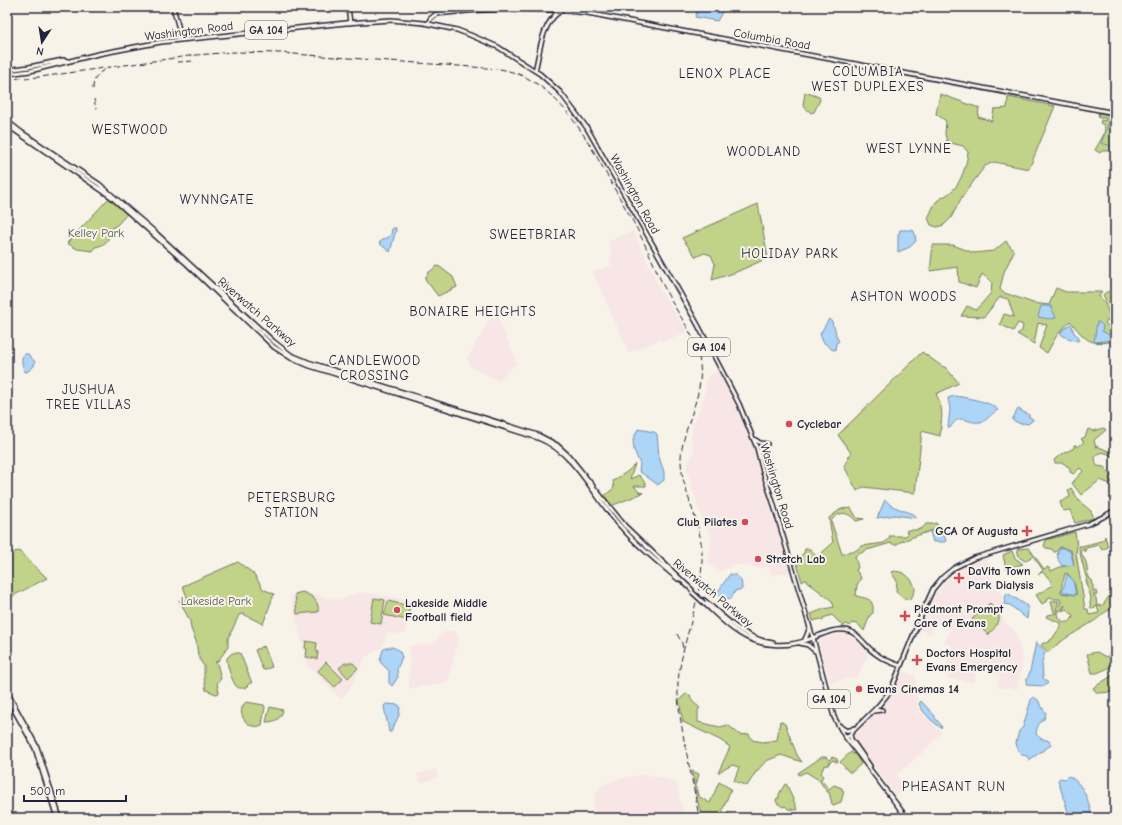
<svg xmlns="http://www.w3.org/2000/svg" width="1122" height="825" font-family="'Comic Neue',sans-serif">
<rect width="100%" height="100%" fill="#f7f3e8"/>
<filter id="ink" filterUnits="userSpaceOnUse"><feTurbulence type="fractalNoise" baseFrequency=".025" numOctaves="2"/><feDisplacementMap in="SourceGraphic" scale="8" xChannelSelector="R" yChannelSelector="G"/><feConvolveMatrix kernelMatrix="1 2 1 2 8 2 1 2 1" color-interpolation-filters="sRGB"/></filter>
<g filter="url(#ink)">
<path fill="#f8e5e5" d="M633,231L663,295L687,332L662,342L661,339L629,353L593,272L612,265L610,256L613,255L608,242Z
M495,311L517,363L498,381L470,366L467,359Z
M718,371L737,407L750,440L769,497L790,572L771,575L769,567L762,568L732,564L728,569L724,568L720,572L708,564L712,539L702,519L686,468L694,451L691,436L694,423L704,397L707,377Z
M987,558L991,572V579L999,592L1003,594L1002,606L1000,609L1004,621L1015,632L1023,658L1017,689L997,687L1000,675L976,667L974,682L946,678L949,672L945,668L953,646L944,643L951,630L937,623L930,634L920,630L936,593L951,576L968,565Z
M296,592H305L328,598L340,600L360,592L402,599L413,603L404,634L386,633L383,647L370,654L364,660L349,690L341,699L307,665L291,598Z
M448,631H454L457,635L458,639L448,683L409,688L410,646L435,643L441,634Z
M844,633L854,638L865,649L868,657L861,668L859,674L857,677L831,683L818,641L832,635Z
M904,672L916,677L917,702L920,711L942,733L913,761L896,774L904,789L896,795L853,738L890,697Z
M436,769L437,777L421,783L417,774Z
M646,774L676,781L684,818H594L593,805L596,795L601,786L614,780Z"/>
<path fill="#c1d388" stroke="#727a62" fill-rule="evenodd" d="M805,92L819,97L820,100L814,112L811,113L803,106Z
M940,94L979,108L978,117L992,121L994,109L1007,108L1008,97L1055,106L1029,169L994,162L985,166L962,197L951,218L944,225L937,227L931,225L928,218C931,213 933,205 937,201C941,197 949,195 953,190C961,182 967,164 968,152L963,146L947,142L945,134L946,121L936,114Z
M1098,113L1110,115L1108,123L1115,128V135L1111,151H1102L1100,153L1095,150C1099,142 1104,137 1105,128L1104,125L1100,123L1101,120L1105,121L1106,118H1099Z
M109,198L128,213L117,225L112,228C109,239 107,245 95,247L93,251L77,249L67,243Z
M758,204L768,258L734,273L712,280L715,264L711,255L704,253L696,257L682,238Z
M1006,241L1014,251L1004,272L1000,289L1002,292L1033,303L1049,305L1056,288L1066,292H1102L1099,296L1105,303L1110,317L1105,323L1115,333V341C1088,346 1086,340 1070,321L1057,335L1047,353L1039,348L1047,325L1038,323L1034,344L1017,334L1022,331L1023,325L1018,323L1013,331L1000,324L1004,314L1014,317L1008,299L1000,297L984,317L961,316L967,306L976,310L991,293L992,282L982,274L976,288L959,282L958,267L930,271L933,245H953L974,253L994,251Z
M437,266L440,267L453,277L457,287L438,296L425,279L428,273Z
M1115,291V317L1103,295L1106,292Z
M922,352L943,367H945L959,383L936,394C945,410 941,419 940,436L922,431L915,493L863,487L857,491L844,466L851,453L838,435Z
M1104,428L1106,430L1094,440L1096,448L1097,446L1115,454V458C1108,454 1102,449 1095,456C1095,457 1096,465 1097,466L1104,467L1112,475L1109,479L1113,482L1110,484L1100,480L1081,495L1072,483L1083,471L1080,468L1073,474L1070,472V468L1063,463H1055L1054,460L1060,455L1074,448V445H1076L1077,447L1084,442L1081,439L1085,437L1088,429L1093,431Z
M635,464L630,479L639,475L646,484V486H634L639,492L643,493L611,506L604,496L614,488L613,481L628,471Z
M1071,488L1080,502L1091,511L1094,518L1075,523L1070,510L1063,511L1060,502L1070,497L1068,490Z
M851,508L857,518L864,519L856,521C849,512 839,510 831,521L842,554H844L850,551H855L862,546L884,543L890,538L889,536H906L908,533L906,532L907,530C915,530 922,531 926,524H932L936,523L937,524L938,528C924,534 909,537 895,545L891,543L867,550L855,556L858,568L856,570L861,578L857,585L856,596C868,599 874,598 873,613L870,615L864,631L858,624L852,623L850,626L847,624L843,626L832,615L823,618V621L820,619L813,621L811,614L824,609L834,607L832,601L805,580L802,582L796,560L804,553L805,549H810L817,557L833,543L829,518L841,509Z
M1075,532L1077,546L1076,553L1085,609H1088L1089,615L1099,613L1097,606L1094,609L1091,608L1090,603L1091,598L1086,580L1087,579L1086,577L1079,550V546H1082L1101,541L1104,539L1105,536L1108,547L1102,550L1099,545L1086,548L1085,551L1084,552V549L1080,551L1086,562L1088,575L1091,580L1093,581L1091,583L1093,585V591H1096L1097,595H1094L1093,594L1096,598L1097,606L1103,605L1112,592L1110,584L1113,583L1115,578L1113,576H1115V599L1112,609C1104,611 1101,617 1094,621C1079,631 1061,639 1048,653L1041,645L1043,643H1046L1052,639L1061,626V623L1046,617L1047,615L1058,613L1059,618L1064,622H1069L1072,619L1073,615L1066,609L1062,611L1065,605L1059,612H1054L1051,602L1053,601H1059L1056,610L1057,611L1061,602L1060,599H1054L1051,597L1048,598L1047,601L1042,604L1036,595L1053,585L1047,576L1042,572L1038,575L1043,570L1033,556L1025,561L1019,557L1017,549L1029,548L1044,569L1048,567L1051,571L1060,567L1074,565L1071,550C1067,550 1064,547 1060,547L1056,552H1054L1052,549L1046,548L1044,546L1046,540ZM1065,573L1068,574C1073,580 1077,587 1076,595L1061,593C1061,585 1064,580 1065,573Z
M19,551L47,578L7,599V554Z
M1012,551L1015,558L1023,564L1006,569L1003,555Z
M238,562L254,574L263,589L274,594L263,624L243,614L239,615L228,639V647L218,661L215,662L217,663L221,679L217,683L219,693L216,694L206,690L204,678V666L201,662L198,655L196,641L191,629L190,621L179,600H188L183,586Z
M894,571C896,572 898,571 900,572C908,574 915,583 915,590L911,599C904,601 900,596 896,591L897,581L891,572Z
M302,592C312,595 320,602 318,612L297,614L295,594Z
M374,598L385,600L381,624L370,622Z
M388,601L410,606L407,620L384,615Z
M990,603C1004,618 1001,621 988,635L972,619Z
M306,641L317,643L316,651L318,652L317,659L306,657L307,649L305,648Z
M264,646L272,667L263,670L255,650Z
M1115,650V692L1097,693L1093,688L1110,677L1115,672L1114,668L1111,667L1097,673H1092L1087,654L1097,652L1106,657Z
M232,653H240L252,683H250L245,688C242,688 239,689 236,686C232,681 226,663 227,658Z
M326,662L343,679L335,687L318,671Z
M345,663H353L358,668L348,678L339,668Z
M686,694L690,695L692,701L700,708L698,710V722L720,727L728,725L740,735L749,734L752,740L763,742L777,740L780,721L785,724L797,755L802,762L781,755L766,761L756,772L747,786L734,781L739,767L732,765L718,773L730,747L720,740L683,722L679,700Z
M246,702L264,705L265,707L262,725C248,732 234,712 246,702Z
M270,707L283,710C281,719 275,722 266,722Z
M851,752L856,755L861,764L852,772H849L840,762Z
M822,757H826L829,760L832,757L837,759L838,762H836L833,760L831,762H830L828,765L824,766L821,773L823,775L821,780L829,789L834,785L842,788V790L844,791L841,802L833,805L832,804L829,792H827L819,780L806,772L799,775L798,773Z
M692,771L699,774L696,785L698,796L710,803L719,782L731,789L722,811L737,818H729L723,815L718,818H702L696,795Z
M785,784L787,785L797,809L796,810L788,809L785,806L783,807L777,803L776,801L777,798H779V794Z"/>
<path fill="#add5f7" stroke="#758dac" d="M698,7H725L717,21L695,17L697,12L696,8Z
M393,228H396V230L390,252L379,243L385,238H388L391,234L392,229Z
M900,230H913L915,234L916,241L910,247L898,252V236Z
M1041,306H1051L1056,318L1050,319L1038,317Z
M829,319L833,323L832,324C837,329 834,335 839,341L836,343L835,350H833L823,342L820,334Z
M1097,322H1099L1103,326L1102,331L1109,335L1115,337V340L1094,342Z
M1070,324L1072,326L1074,333L1079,337V340L1078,341C1072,339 1064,338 1060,333Z
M25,354H28L35,362L34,366L27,372L24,371L22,363V357Z
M954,396C964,397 993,402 998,410C991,413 988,421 980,422C966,424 960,411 950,428L948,427L950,409L948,398Z
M1018,409L1029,415V417L1033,419V420L1028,424L1023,423L1021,424L1012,420Z
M638,429L654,432L657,434L659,457L664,472V480L658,485L639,471L640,464L634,450L633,440Z
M885,500L892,506L915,515L916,518L895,515L877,518Z
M941,526L944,532V535L946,541L944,542H933L930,532Z
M1060,548H1064L1070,551L1074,565L1062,566C1058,560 1055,555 1060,548Z
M730,574C740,575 742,580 742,589L735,591L731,599L720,597L717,593Z
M1067,574L1073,580L1076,595L1063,592L1062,591L1065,583Z
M1007,593L1026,605L1028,609L1027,619L1010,605L1004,604L1006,595Z
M1036,642L1045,652L1042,662L1043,678L1048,683L1045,686L1027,685L1026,682L1030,672Z
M392,647L399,650L402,657L397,669L398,677L392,686L389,683V671L381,663L380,660L383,650L385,648Z
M1033,697L1038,700L1041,706L1046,713L1044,719C1038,723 1037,727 1036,734L1040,738L1049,741L1051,745L1029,760L1027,756L1022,755L1018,751L1016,743L1019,731L1023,727L1031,700Z
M921,701L935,716V718L942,726L941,728L931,720L923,711L919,704Z
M386,704L399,705L400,707L399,715L391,732H389C388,723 385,715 384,706Z
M1068,776C1083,782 1090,803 1092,818H1065L1068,812L1058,780L1060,778L1065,779Z"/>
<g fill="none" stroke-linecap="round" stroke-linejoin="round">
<path stroke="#758dac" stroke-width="1" d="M1110,115L1107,129L1101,143L1112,146"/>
<defs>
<path id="major" d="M173,7L182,40
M348,7L350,23
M428,24L430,19L436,14C486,8 537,7 587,13L1115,113
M7,70L29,67L63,60L68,61
M535,71C540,52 541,25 559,12
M7,74L30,71L98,54L161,42L346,23L391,20L424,23L457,30L470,35L498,47L540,74L560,92L587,128L698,325L739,404L757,448L763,472L773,502L813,638L834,717L844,735L907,818
M7,121L21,132L99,184L157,234L273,341L291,355L308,362L538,435L557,445L568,455L625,526L692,590
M7,125L110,196L187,264L274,347L291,358L310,366L538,438C577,453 595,500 623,529C639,547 659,563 678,579
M754,439L760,443L767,444
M759,453L763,446L767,444
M704,600C725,618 744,639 773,643
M704,603C715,613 726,625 739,633C760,647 787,648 810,639C821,635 834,628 845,630C858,631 866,648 876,654C884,660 892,663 901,666
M805,639L807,635L809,629
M800,643L808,645L815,651
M7,692L37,747L60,818
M7,697L35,748L57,818
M874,711L882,710
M840,726C845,731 848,732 854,728
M850,734L851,739L870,766
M846,738L878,706L891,690L924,609L933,589L943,577L954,568L974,558L1088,524L1103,517L1115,510"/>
</defs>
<use href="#major" stroke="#22223b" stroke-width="6"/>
<use href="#major" stroke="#f7f3e8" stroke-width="3"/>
<path stroke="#22223b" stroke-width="1" stroke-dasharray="6 3" stroke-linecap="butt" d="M177,62L195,61
M7,79L40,77L196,55L234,52L280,53L500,69C517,72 532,79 545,90C573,113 591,146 608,177C621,201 635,223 646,247C653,261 658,275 665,289C677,315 697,334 700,364C704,397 683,425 681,457C680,490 702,521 702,555C703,598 682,639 678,682C677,702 681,721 684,740C689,766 695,792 699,818
M93,89C93,80 97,73 106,69
M94,99L96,109
M677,634L682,643L683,650"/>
<defs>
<path id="major-bridge" d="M692,592L704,603"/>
</defs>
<use href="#major-bridge" stroke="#22223b" stroke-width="6" stroke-linecap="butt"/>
<use href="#major-bridge" stroke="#f7f3e8" stroke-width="3"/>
</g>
</g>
<g fill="#d1495b" stroke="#f7f3e8" stroke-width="1.5">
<circle cx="789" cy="424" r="4"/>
<circle cx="745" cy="522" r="4"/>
<path d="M1025 525h4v4h4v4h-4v4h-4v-4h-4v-4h4z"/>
<circle cx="758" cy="559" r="4"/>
<path d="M957 572h4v4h4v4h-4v4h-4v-4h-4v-4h4z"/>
<circle cx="397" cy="610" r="4"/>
<path d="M903 610h4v4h4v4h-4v4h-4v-4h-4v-4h4z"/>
<path d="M915 654h4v4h4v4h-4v4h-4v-4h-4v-4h4z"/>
<circle cx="859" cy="689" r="4"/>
</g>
<g text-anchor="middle" stroke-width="4" stroke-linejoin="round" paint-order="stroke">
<g fill="#f7f3e8" stroke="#62616f" stroke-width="1">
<rect x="245" y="21" width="42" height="18" rx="3"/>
<rect x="688" y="338" width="42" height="18" rx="3"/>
<rect x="808" y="690" width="42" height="18" rx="3"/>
</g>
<g font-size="11" font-weight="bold" fill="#22223b">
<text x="266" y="34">GA 104</text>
<text x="709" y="351">GA 104</text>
<text x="829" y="703">GA 104</text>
</g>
<g font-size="12" fill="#22223b" stroke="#f7f3e8">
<text transform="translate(189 31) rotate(-7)" y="4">Washington Road</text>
<text transform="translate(772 39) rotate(10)" y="4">Columbia Road</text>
<text transform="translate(635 194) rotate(61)" y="4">Washington Road</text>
<text transform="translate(257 312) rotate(41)" y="4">Riverwatch Parkway</text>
<text transform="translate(777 486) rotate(73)" y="4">Washington Road</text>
<text transform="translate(713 593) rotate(40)" y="4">Riverwatch Parkway</text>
</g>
<g font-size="12" fill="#525752" stroke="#f7f3e8">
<text x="96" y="237">Kelley Park</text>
<text x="216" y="605">Lakeside Park</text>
</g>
<g font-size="12" font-weight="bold" fill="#22223b" stroke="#f7f3e8" text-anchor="start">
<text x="797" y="428">Cyclebar</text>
<text x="737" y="526" text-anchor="end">Club Pilates</text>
<text x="1018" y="535" text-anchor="end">GCA Of Augusta</text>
<text x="766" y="563">Stretch Lab</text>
<text x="968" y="575">DaVita Town<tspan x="968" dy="14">Park Dialysis</tspan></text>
<text x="405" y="607">Lakeside Middle<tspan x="405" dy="14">Football field</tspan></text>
<text x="914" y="613">Piedmont Prompt<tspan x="914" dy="14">Care of Evans</tspan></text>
<text x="926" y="657">Doctors Hospital<tspan x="926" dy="14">Evans Emergency</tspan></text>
<text x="867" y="693">Evans Cinemas 14</text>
</g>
<g font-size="13" letter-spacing="1" fill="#22223b" stroke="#f7f3e8">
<text x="868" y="76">COLUMBIA<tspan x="868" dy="15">WEST DUPLEXES</tspan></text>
<text x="725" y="78">LENOX PLACE</text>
<text x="130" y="134">WESTWOOD</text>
<text x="909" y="153">WEST LYNNE</text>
<text x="764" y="156">WOODLAND</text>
<text x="217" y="204">WYNNGATE</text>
<text x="533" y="239">SWEETBRIAR</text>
<text x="790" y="258">HOLIDAY PARK</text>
<text x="904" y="301">ASHTON WOODS</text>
<text x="473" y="316">BONAIRE HEIGHTS</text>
<text x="375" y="365">CANDLEWOOD<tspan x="375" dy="15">CROSSING</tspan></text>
<text x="89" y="394">JUSHUA<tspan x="89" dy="15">TREE VILLAS</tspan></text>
<text x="292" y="502">PETERSBURG<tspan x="292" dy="15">STATION</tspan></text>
<text x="954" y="791">PHEASANT RUN</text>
</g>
</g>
<rect width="1122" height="825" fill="none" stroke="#f7f3e8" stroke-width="24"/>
<rect x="12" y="12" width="1098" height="801" fill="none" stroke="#22223b" stroke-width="1.5" filter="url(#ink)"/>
<g transform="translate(42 42) rotate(192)" stroke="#f7f3e8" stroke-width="3" paint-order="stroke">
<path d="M0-3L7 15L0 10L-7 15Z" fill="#22223b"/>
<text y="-6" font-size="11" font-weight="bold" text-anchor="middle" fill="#22223b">N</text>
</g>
<path d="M24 795v6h102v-6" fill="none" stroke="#22223b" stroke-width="2"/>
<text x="30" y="795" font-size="12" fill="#22223b" stroke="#f7f3e8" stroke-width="3" paint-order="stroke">500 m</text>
</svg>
